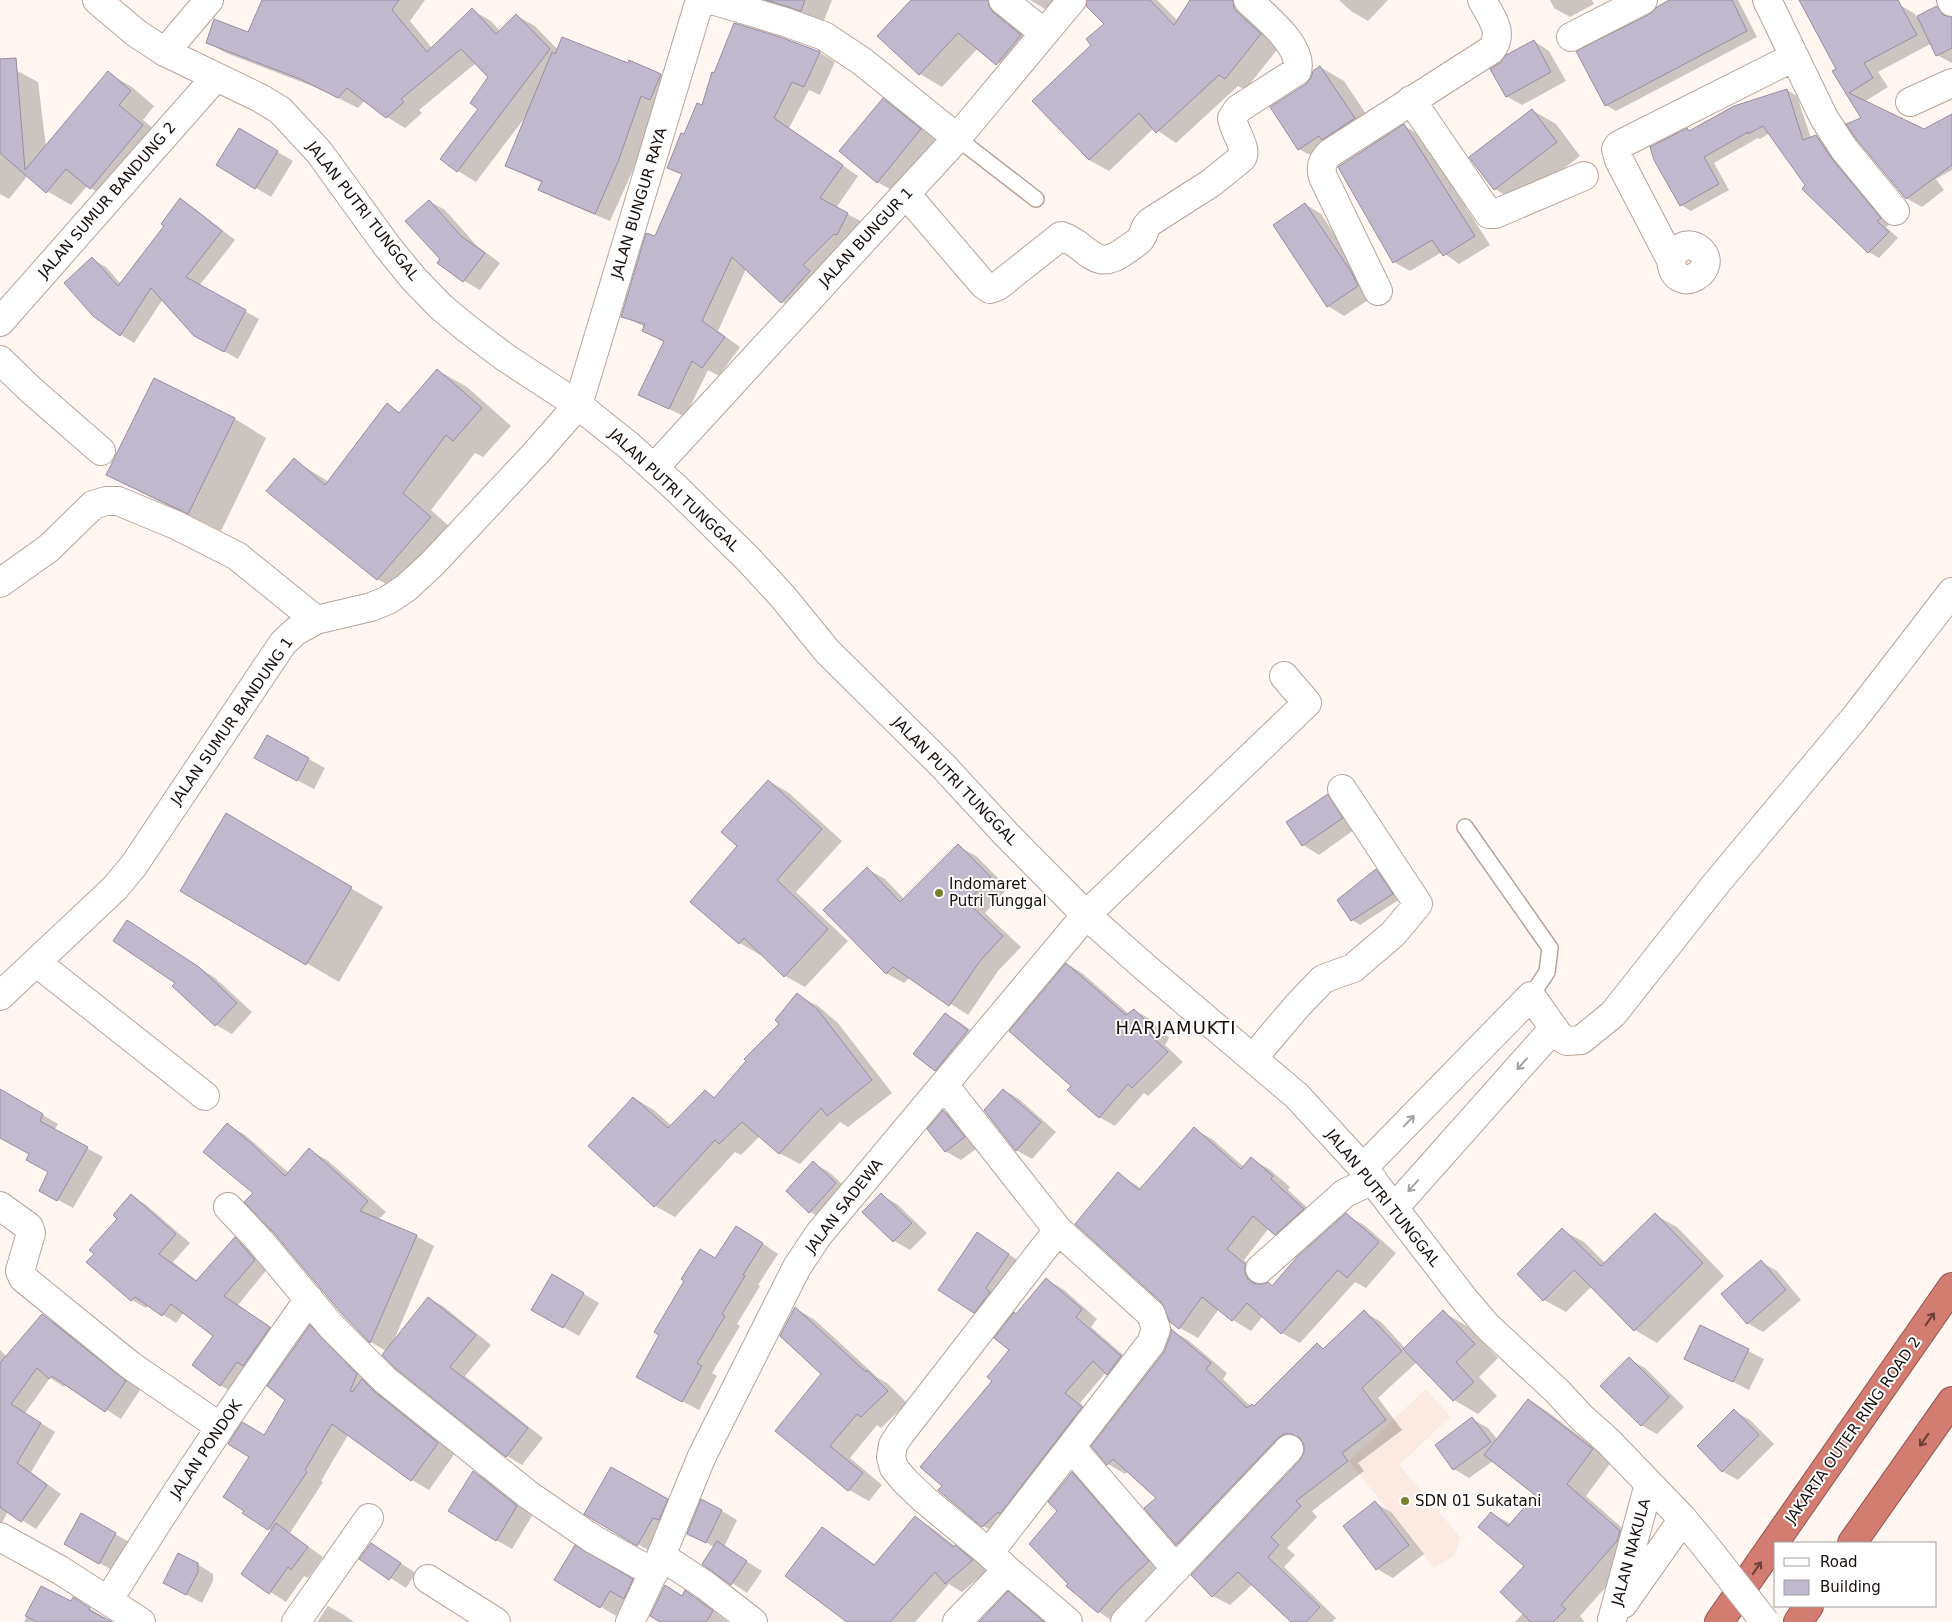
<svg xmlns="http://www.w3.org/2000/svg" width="1952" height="1622" font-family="'DejaVu Sans',sans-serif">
<rect width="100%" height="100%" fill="#fff5f1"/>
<path fill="#fce9e0" d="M1426,1389L1450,1417L1399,1465L1460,1537L1455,1555L1434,1568L1349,1461Z"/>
<path fill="#0003" d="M263,0H425L410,21L432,48L472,10L491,21L500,31L517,16L535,26L558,50L629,64L630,62L661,75L676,84L657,104L633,170L610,221L555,198L540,189L542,183L506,166L526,116L476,182L458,171L490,77L476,63L419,110L422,113L405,128L387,117L365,100L358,108L320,89L226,53L207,42L249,34Z
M762,0H832L823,23L776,8Z
M912,0H1017L1034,41L1011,70L989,57L978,48L942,87L920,74L879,36Z
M1030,0H1068L1055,15Z
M1090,0H1157L1178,21L1191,0H1232L1252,13L1280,46L1245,90L1238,86L1176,143L1154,128L1109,171L1089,160L1093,46L1106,24Z
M1339,0H1388L1368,21L1351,11Z
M1550,0H1592L1594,4L1570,17L1554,8Z
M1672,0H1738L1757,37L1616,111L1606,105L1651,15Z
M1801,0H1852L1900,5L1915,14L1917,18L1937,8L1952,17V63L1937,55L1932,43L1878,72L1888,87L1864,102L1924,131L1952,116V170L1936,179L1944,190L1922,207L1906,198L1863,118L1834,72L1838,69Z
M780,38L820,53L835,62L820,95L809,90L789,128L858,176L836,208L864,223L798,311L782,302L746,269L718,331L740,347L719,376L708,370L685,417L640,394L664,342L643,331L645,327L622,316L683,175L669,167L685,136L703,107Z
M1534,41L1549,51L1566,81L1522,105L1506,96Z
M0,62L38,82L46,147L108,73L132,87L154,106L143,120L166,139L115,202L87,186L71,205L47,191L28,175L9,199L0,194Z
M1320,67L1344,81L1378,132L1323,162L1299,149Z
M1787,90L1797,96L1811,138L1816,136L1827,142L1842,166L1890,224L1886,227L1898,238L1879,258L1869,252L1807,186L1770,133L1760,139L1758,138L1714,163L1729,190L1691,211L1681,205L1687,130L1690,131Z
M883,100L907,114L944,144L901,195L877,182Z
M1532,110L1556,124L1580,156L1519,203L1495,189Z
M1404,126L1420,135L1490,245L1459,264L1442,252L1410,271L1394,262Z
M239,129L293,161L271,197L256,188Z
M181,200L194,208L235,240L199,286L259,319L238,359L195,335L163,299L134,343L121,335L94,315L92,259L106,267L121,284L166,226Z
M429,201L445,210L477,246L500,263L480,290L464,281L439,262L442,259Z
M1305,204L1321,214L1367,283L1374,296L1344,316L1328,306L1274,226Z
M437,370L467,387L511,426L483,457L475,453L431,510L459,535L407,596L377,579L294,460L329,482L388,405L401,413Z
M154,380L235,419L266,438L221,531L140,492L108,474Z
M267,736L325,768L314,789L272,767Z
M769,781L789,793L842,841L796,892L848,941L805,987L785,976L761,953L760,955L740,943L738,846Z
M1328,796L1344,805L1358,827L1319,855L1303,845Z
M226,815L383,907L339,982L182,890Z
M958,846L976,856L1008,888L985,913L1021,947L998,971L968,1015L910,977L904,983L886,973L867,869L885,879L905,900Z
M1376,870L1384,875L1400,899L1360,925L1352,920L1339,900Z
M128,921L215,978L252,1012L232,1034L216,1025L174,986L177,983Z
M1067,964L1082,973L1129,1014L1134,1010L1150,1019L1169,1038L1165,1045L1183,1062L1148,1096L1144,1093L1115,1126L1099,1117L1073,1086Z
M797,995L818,1006L838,1023L892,1093L848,1127L840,1122L800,1164L779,1153L760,1136L741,1155L735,1152L675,1217L655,1206L634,1098L654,1110L672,1126L705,1092L716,1098L780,1023Z
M945,1014L961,1023L983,1040L952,1079L936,1070Z
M0,1090L58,1124L54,1130L103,1157L73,1208L40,1190L50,1172L31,1154L0,1136Z
M1004,1090L1019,1099L1056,1132L1032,1159L1016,1150Z
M944,1111L959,1120L980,1146L961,1160L945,1151Z
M227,1124L245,1135L289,1173L309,1150L327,1160L386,1212L378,1220L416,1236L434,1246L394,1340L429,1298L444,1307L491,1345L465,1376L543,1438L522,1465L507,1456L386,1351L371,1342L343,1315L255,1192Z
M1194,1129L1212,1139L1244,1167L1251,1159L1269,1169L1290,1187L1288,1190L1321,1220L1293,1244L1269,1228L1244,1260L1263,1276V1285L1273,1286L1346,1215L1364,1225L1396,1253L1366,1288L1355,1282L1300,1343L1282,1333L1263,1316L1251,1331L1233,1320L1219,1309L1198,1338L1180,1328L1119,1174L1142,1189Z
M813,1163L829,1172L851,1192L826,1221L810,1212Z
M881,1195L897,1204L927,1233L910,1250L894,1241Z
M131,1196L145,1204L190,1243L173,1262L197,1281L235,1239L249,1247L268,1268L238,1305L283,1336L234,1393L220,1385L215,1336L184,1312L176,1323L148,1305L146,1308L132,1300L95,1254Z
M1655,1215L1677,1227L1724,1276L1657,1343L1635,1330L1592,1286L1566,1312L1544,1300L1562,1230L1584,1242L1606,1264Z
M977,1234L1024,1264L990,1321L974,1312Z
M752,1236L778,1254L758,1285L760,1286L737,1324L740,1326L712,1373L717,1376L699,1410L653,1386L660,1335L686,1280Z
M1761,1262L1777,1271L1801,1300L1763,1332L1747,1323Z
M552,1275L599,1303L579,1336L532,1309Z
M1047,1280L1063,1289L1097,1319L1091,1327L1136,1366L1123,1383L1106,1372L1080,1403L1097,1417L999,1535L983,1526L940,1490L944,1486L993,1381L1010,1350L1017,1315Z
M795,1308L815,1320L878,1378L887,1383L907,1403L881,1428L877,1425L850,1458L882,1485L869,1501L849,1490L777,1431L823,1374Z
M1364,1312L1381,1322L1405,1348L1443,1312L1467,1326L1498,1358L1479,1377L1497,1396L1478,1414L1454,1400L1417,1362L1378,1398L1402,1430L1358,1463L1364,1471L1312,1511L1317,1517L1287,1548L1295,1555L1284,1567L1336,1618L1332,1622H1292L1253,1584L1230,1605L1213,1596L1301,1460L1306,1452L1304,1443L1295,1448L1194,1554L1177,1544L1146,1508L1158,1498L1128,1471L1125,1474L1108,1464L1093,1446L1165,1353L1172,1331L1188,1340L1227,1373L1223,1379L1250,1406L1255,1407L1317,1344L1325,1349Z
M43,1316L57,1324L140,1390L121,1419L67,1384L64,1387L50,1378L25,1413L55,1432L31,1472L61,1494L36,1529L8,1511L0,1527V1350L7,1357Z
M310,1327L327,1336L455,1453L429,1490L412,1480L348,1435L321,1481L323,1482L290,1533L323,1557L308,1578L304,1576L286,1602L243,1574L272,1531L244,1513L265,1437L287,1399Z
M1701,1327L1764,1359L1749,1390L1686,1358Z
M1629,1359L1645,1368L1684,1407L1657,1434L1641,1425Z
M1529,1400L1548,1412L1612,1461L1586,1496L1639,1543L1637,1552L1580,1616L1584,1621L1583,1622H1515L1523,1613L1526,1566L1491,1513L1511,1524L1537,1494L1493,1461L1469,1478L1454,1469L1472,1419L1488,1428L1498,1440Z
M1734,1411L1750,1420L1774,1444L1738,1480L1722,1471Z
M612,1468L691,1514L662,1558L586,1514Z
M474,1472L489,1481L532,1516L512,1549L496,1540Z
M1072,1473L1088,1482L1164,1571L1114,1622L1099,1612L1068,1586L1069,1584L1059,1511Z
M1375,1503L1391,1512L1424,1554L1393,1578L1377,1569Z
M722,1511L737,1520L724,1547L762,1571L747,1593L704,1564L714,1547L689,1533Z
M81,1515L131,1543L116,1572L65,1544Z
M916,1518L932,1528L955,1546L972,1556L988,1570L962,1592L949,1584L915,1622H849L822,1529L838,1538L875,1565Z
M371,1544L416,1573L406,1588L361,1559Z
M575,1547L648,1589L626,1599L616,1616L601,1607L555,1580Z
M197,1564L213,1574V1581L202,1603L180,1591Z
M41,1587L71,1602L89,1608L105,1618L103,1622H24Z
M685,1592L701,1601L728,1622H663Z
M1008,1593L1025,1603L1048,1622H980Z
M328,1606L344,1615L354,1622H317Z"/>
<path fill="#c0b8cc" stroke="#968ea1" d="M262,0H399L392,10L427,52L472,8L496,34L516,14L550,49L457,172L440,159L478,109L470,103L488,77L461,49L401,99L404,102L386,118L347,88L338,98L300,79L206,43L214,19L248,32Z
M766,0H805L801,11Z
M911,0H988L989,6L993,12L1021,35L996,65L958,33L919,75L877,36Z
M1087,0H1150L1174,25L1190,0H1233L1234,9L1261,34L1225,79L1219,75L1156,133L1139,113L1089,160L1032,101L1091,45L1086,39L1104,24L1086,6Z
M1669,0H1732L1747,31L1605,106L1576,51L1650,14L1657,7Z
M1799,0H1898L1917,35L1864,63L1873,78L1849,93L1924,129L1952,114V165L1906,199L1857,140L1846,124L1861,118L1832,71L1836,69Z
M1937,6L1943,15L1952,17V48L1936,56L1917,16Z
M734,23L780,37L820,52L804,87L792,82L774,118L843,165L820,198L848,213L837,235L834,234L803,265L810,271L781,303L732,257L702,321L725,337L702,368L692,361L669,409L638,395L664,341L642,331L645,324L621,317L646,233L655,236L682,174L667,168L681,133L684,134L697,103L702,105L712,72L714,73Z
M562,37L628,63L629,60L661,74L650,100L641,96L618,162L595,214L538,190L542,181L505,166L552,52L555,54Z
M1534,40L1551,72L1506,97L1490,69L1500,63L1506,55Z
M16,58L25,170L108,71L131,91L119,105L143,125L90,189L66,169L46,193L0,153V59Z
M1320,66L1355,118L1322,140L1319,136L1298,150L1270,107L1306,84L1311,78L1313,71Z
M1787,89L1803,140L1816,135L1832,159L1881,218L1877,221L1889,232L1868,253L1802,189L1805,185L1763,126L1748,134V132L1704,157L1719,184L1680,206L1654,160L1650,147L1687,128L1689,131L1734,106Z
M883,98L921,129L877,183L839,151Z
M1532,109L1557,142L1494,190L1469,157Z
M1404,124L1475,236L1443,256L1432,240L1393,263L1338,167Z
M239,128L278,151L255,189L216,165Z
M180,198L222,231L186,277L246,310L224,352L194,336L151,288L120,336L93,316L64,283L92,257L118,286L164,226L161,224Z
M429,200L461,236L485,253L463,282L437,263L440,259L405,221Z
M1305,203L1352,273L1358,286L1327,307L1273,225Z
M437,369L482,408L453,441L446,435L403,493L431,517L377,580L266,491L294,458L325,485L387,403L399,413Z
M154,378L235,418L188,514L106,475Z
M267,735L309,758L297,781L254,758Z
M768,780L822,829L777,880L828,929L784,977L744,938L739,944L690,902L737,846L721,832Z
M1328,794L1343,818L1302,846L1286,822Z
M226,813L352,887L306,965L180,891Z
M958,844L991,877L967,902L1003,936L980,961L949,1006L893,967L886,974L823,910L867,867L900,902Z
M1376,869L1393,894L1351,921L1337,900Z
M127,920L199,967L237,1003L215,1026L172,986L175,983L113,941Z
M1066,963L1126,1015L1134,1009L1154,1029L1150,1035L1168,1052L1132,1088L1128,1084L1099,1118L1067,1090L1071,1086L1009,1031Z
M797,993L818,1010L872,1080L827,1116L821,1108L779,1154L742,1122L719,1144L715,1140L654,1207L588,1146L633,1097L668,1128L705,1090L714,1098L746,1061L744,1059L779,1024L775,1020Z
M945,1013L968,1030L935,1071L913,1054Z
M0,1089L43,1114L40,1121L88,1147L57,1201L39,1191L48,1172L26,1160L29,1154L0,1138Z
M1003,1089L1041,1122L1016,1151L984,1110Z
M943,1110L965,1137L945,1152L927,1129Z
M227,1123L251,1143L285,1176L309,1148L368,1201L360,1211L417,1235L370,1343L343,1315L272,1231L244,1202L253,1193L203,1152Z
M1194,1127L1241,1169L1251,1157L1273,1176L1271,1179L1304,1209L1275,1235L1253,1216L1227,1249L1245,1264V1273L1248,1279L1255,1284H1263L1268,1282L1272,1286L1298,1256L1346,1213L1379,1242L1347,1278L1338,1270L1281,1334L1247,1303L1232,1321L1202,1297L1179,1329L1170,1322L1161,1302L1075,1224L1118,1172L1139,1190Z
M813,1161L836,1183L809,1213L786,1191Z
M881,1193L912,1223L893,1242L862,1212Z
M131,1194L176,1234L159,1254L196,1281L235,1237L255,1260L224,1296L270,1327L243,1366L237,1362L220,1386L192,1365L213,1336L171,1304L162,1316L135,1297L131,1301L86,1262L94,1254L89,1250L117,1219L113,1215Z
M1655,1213L1703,1263L1634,1331L1574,1270L1543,1301L1517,1274L1562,1228L1601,1266Z
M736,1226L763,1243L743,1275L745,1276L722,1314L725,1316L697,1363L702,1366L682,1402L636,1377L659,1335L654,1332L684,1281L681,1279L700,1249L715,1258Z
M977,1232L1009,1254L986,1288L990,1292L974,1313L938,1290Z
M1761,1260L1786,1290L1747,1324L1721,1294Z
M552,1274L584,1293L563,1328L531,1310Z
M1046,1278L1082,1309L1076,1317L1121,1356L1107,1375L1093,1361L1065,1393L1082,1407L1000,1514L998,1512L982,1527L938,1490L942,1486L920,1467L992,1381L987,1377L1009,1350L994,1338L1014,1312L1016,1314Z
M428,1297L476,1335L450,1367L528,1428L506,1457L395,1368L382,1355Z
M795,1307L866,1372L867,1370L888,1391L861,1417L857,1414L830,1446L863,1473L848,1491L775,1431L821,1374L780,1336Z
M1364,1310L1402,1351L1362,1388L1386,1420L1342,1453L1348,1461L1296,1501L1301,1506L1271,1537L1279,1545L1268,1557L1320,1607L1306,1622H1291L1238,1572L1212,1597L1191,1575L1300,1460L1304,1452V1445L1300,1438L1292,1434H1284L1278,1438L1176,1545L1144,1508L1156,1498L1113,1459L1107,1465L1091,1446L1164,1352L1171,1334V1329L1211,1363L1206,1369L1247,1408L1252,1404L1254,1406L1317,1343L1323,1349Z
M1443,1310L1475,1344L1456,1362L1474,1382L1453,1401L1403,1349Z
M42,1314L126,1381L105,1412L52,1376L49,1379L37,1368L11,1404L41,1423L17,1463L47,1485L21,1522L0,1507V1363Z
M310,1325L357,1374L350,1391L352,1392L362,1379L375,1392L438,1443L411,1481L332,1424L305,1470L307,1472L268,1530L242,1513L244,1511L223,1497L249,1457L228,1444L242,1422L264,1435L285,1400L267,1386Z
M1700,1325L1749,1349L1733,1382L1684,1359Z
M1629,1357L1669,1397L1641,1426L1600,1386Z
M1528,1399L1593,1449L1567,1484L1620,1531L1617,1541L1561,1605L1566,1609L1553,1622H1531L1500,1592L1524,1566L1478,1527L1491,1512L1508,1526L1535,1495L1484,1455Z
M1734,1409L1759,1435L1722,1472L1697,1446Z
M1472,1417L1491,1442L1453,1470L1435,1445Z
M611,1467L668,1499L659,1520L653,1518L637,1546L584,1514Z
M473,1471L517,1506L496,1541L448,1511Z
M1072,1472L1149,1561L1119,1589L1098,1613L1066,1586L1068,1584L1029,1544L1057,1511L1048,1502Z
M701,1499L722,1510L706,1543L687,1534Z
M1375,1501L1409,1545L1376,1570L1343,1526Z
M81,1513L116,1533L99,1564L64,1544Z
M915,1516L953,1547L955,1545L973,1560L945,1584L935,1572L890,1622H847L785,1576L822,1527L874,1565Z
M276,1523L308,1547L291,1570L288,1567L269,1594L241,1574Z
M717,1541L747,1561L731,1585L702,1564Z
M371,1543L401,1563L389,1580L359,1559Z
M575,1545L633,1579L624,1599L610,1591L600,1608L554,1580Z
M178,1553L198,1563V1572L186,1595L163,1583Z
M665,1585L682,1596L685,1590L713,1611L706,1622H660L650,1616Z
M41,1586L71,1601L73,1597L90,1608L89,1610L112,1622H37L25,1616Z
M1008,1591L1044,1622H979Z"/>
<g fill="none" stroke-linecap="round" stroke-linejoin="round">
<defs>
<path id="service" d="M957,138L1036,199
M1465,827L1550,948L1547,972L1531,996"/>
<path id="minor" d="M712,0L785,22L824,36L863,62L957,138
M1003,0L1044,33
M1767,0L1824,118L1844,149L1895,211
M1951,0L1952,2
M1571,37L1643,0
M165,52L209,0
M1411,100L1489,214H1495L1584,176
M1910,102L1952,83
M906,194L983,284L990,289L998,286L1061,236C1089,244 1093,275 1126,250C1130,247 1138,243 1141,238C1146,232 1142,229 1150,222L1211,183L1242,158C1248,148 1233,130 1232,118L1238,109L1297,71C1304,46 1264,16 1248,0
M1671,260C1675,249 1687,240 1699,249C1723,268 1675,300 1671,260L1619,160L1616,149L1619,145L1794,57
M1378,291L1323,177C1320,167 1322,160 1330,153L1491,50C1505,33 1491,17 1482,0
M0,322L215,78
M0,360L31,390L101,451
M654,468L957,138L1072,0
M0,583L49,548L93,505L106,501H118L176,525L237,556L316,620
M36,962L205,1096
M0,996L115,888L134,865L283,643L296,631L316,620L371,607L388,600L406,588L432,564L536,453L578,405L700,0
M1253,1058L1298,1005L1323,979L1353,968L1393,934L1418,904L1342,789
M944,1085L1058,1230L1151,1314L1156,1329L1151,1343L1071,1447L1176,1569
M1363,1168L1531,996L1560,1037L1567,1041L1581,1040L1613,1014L1715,885L1857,715L1952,592
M0,1206L29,1227L31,1233L20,1271L23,1278L130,1365L220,1427
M228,1207L260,1241L331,1326L385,1380L530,1496L593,1539L654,1573
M1394,1208L1554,1028
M1058,1230L900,1434L893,1445L891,1457L894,1468L905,1481L925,1500L989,1553L1007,1570L1068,1622
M1260,1269L1345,1193L1373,1180
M0,1537L60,1570L141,1622
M989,1553L1071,1447
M661,1556L705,1585L753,1622
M428,1579L496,1622
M108,1601C171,1498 239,1398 309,1299
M1623,1604L1683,1519
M1612,1620L1649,1484
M296,1622L369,1518
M630,1622L661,1556L702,1456L797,1267L819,1234L1086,915L1307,703L1284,676
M957,1622L1007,1570
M1125,1622L1289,1449"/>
<path id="tertiary" d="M97,0L136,33L165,52L260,98L280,110L319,152L387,246L413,278L440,306L465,327L506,358L578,405L628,445L676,488L749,560L783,597L827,651L944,767L1006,834L1086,915L1147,969L1297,1096L1363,1168L1464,1299L1487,1326L1557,1391L1581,1417L1608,1441L1683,1519L1703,1543"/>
<path id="motorway" d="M1852,1543L1952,1401
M1719,1622L1952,1287
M1798,1622L1809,1606"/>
</defs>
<use href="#service" stroke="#b9a398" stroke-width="18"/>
<use href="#minor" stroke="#b9a398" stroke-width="30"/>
<use href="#tertiary" stroke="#b9a398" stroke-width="30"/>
<use href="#motorway" stroke="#90564e" stroke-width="30"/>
<use href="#service" stroke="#fff" stroke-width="15"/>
<use href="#minor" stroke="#fff" stroke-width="28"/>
<use href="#tertiary" stroke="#fff" stroke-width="28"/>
<use href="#motorway" stroke="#d27c72" stroke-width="28"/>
<defs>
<path id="tertiary-bridge" d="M1703,1543L1765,1622"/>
</defs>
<use href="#tertiary-bridge" stroke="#b9a398" stroke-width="30" stroke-linecap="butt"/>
<use href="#tertiary-bridge" stroke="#fff" stroke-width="28"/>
</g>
<defs><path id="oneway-shaft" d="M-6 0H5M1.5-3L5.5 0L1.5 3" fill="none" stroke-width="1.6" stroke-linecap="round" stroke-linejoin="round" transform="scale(1.25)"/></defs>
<g stroke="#a29f9d">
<use href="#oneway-shaft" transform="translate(1522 1064) rotate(132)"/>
<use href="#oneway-shaft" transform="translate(1409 1121) rotate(-46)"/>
<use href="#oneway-shaft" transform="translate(1413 1186) rotate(132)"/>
</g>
<g stroke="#6b3f39">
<use href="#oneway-shaft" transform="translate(1930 1319) rotate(-55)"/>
<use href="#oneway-shaft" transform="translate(1924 1440) rotate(125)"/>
<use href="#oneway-shaft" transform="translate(1757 1568) rotate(-55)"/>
</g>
<g fill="#77812e" stroke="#fff" stroke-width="2">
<circle cx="939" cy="893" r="5"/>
<circle cx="1405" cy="1501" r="5"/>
</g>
<g text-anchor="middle" stroke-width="4" stroke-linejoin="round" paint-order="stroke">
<g font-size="15" fill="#160e0a" stroke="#fff">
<text transform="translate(107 200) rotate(-49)" y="5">JALAN SUMUR BANDUNG 2</text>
<text transform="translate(639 203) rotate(-73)" y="5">JALAN BUNGUR RAYA</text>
<text transform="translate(363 211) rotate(52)" y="5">JALAN PUTRI TUNGGAL</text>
<text transform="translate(866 237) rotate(-47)" y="5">JALAN BUNGUR 1</text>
<text transform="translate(674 490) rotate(43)" y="5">JALAN PUTRI TUNGGAL</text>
<text transform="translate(232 721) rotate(-55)" y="5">JALAN SUMUR BANDUNG 1</text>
<text transform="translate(955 781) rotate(46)" y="5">JALAN PUTRI TUNGGAL</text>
<text transform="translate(1383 1198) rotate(51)" y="5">JALAN PUTRI TUNGGAL</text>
<text transform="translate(844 1206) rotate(-52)" y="5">JALAN SADEWA</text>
<text transform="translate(1853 1430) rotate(-55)" y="5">JAKARTA OUTER RING ROAD 2</text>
<text transform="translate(206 1449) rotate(-56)" y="5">JALAN PONDOK</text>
<text transform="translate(1631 1552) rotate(-75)" y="5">JALAN NAKULA</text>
</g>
<g font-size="15" fill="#160e0a" stroke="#fff" text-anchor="start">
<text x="949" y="889">Indomaret<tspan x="949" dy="17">Putri Tunggal</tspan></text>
<text x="1415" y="1506">SDN 01 Sukatani</text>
</g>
<g font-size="18" letter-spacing="1" fill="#160e0a" stroke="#fff">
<text x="1176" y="1034">HARJAMUKTI</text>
</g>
</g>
<rect x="1774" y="1542" width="162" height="65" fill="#ffffff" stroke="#a29f9d"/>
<rect x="1784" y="1558" width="25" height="8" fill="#ffffff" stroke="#a29f9d"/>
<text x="1820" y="1567" font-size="15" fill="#160e0a">Road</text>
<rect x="1784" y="1580" width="25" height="15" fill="#c0b8cc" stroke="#a29f9d"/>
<text x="1820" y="1592" font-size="15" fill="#160e0a">Building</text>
</svg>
